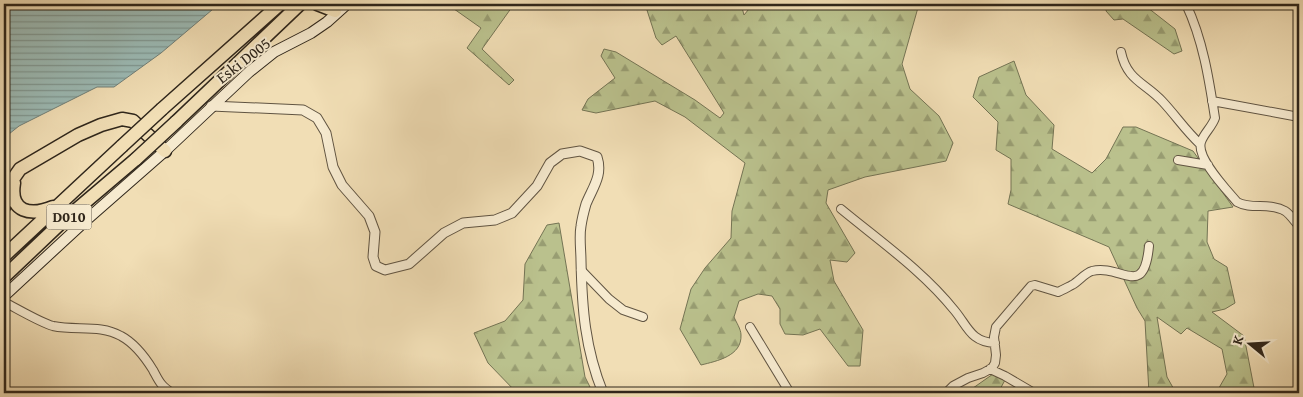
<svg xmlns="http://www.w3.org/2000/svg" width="1303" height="397" font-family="'Gentium Book Plus',serif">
<defs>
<pattern id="forest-firs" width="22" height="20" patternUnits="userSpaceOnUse" patternTransform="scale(1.25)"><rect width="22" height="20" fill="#bac18d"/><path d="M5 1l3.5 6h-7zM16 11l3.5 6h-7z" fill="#989d72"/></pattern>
<pattern id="water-rules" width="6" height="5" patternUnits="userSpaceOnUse" patternTransform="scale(1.25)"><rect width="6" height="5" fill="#9cbbb6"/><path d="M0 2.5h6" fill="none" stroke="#809893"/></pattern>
</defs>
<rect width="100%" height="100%" fill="#f1deb5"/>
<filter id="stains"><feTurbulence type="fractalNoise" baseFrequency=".004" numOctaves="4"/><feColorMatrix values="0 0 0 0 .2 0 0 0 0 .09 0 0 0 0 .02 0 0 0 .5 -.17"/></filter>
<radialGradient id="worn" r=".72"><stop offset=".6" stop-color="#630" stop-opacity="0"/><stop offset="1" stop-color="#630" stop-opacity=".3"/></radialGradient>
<path fill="url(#forest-firs)" stroke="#747454" d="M447,4H507L512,7L482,49L514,80L509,85L467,48L481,28Z
M645,4H741L744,15L753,4H919L902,64L910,89L939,116L953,143L946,161L865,177L828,190L826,203L855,253L847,262L830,260L834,281L863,330L860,366H848L820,329L803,335L785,334L780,324V309L772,296L758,294L739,301L734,317C736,322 741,329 741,335C742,356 717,361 701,365L680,329L691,289L705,268L731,238L732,211L745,163L685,117L655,101L596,113L582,110L588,99L615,78L601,56L604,49L616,52L695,100L720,118L724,113L676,36L662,45L656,38Z
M1107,4H1143L1175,29L1182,51L1174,54L1123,19L1114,20L1106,11Z
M1014,61L1026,95L1054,125L1052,149L1092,173L1106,159L1123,127H1136L1193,151L1233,207L1208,211L1207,242L1214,259L1227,267L1235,303L1225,309L1212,312L1244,336L1255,393H1216L1227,374L1222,349L1187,328L1181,334L1157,317L1167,377L1176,393H1149L1145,321L1137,308L1109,247L1008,204L1011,190V159L996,150L998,122L973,97L979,77Z
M559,223L585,377L593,393H517L488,363L474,333L505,321L523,300L525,264L547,225Z
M993,374L1005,380L998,393H966Z"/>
<path fill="url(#water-rules)" stroke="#707f78" d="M4,4H219L161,53L114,87H97L19,126L4,138Z"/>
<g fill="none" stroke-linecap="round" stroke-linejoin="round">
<defs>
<path id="minor" d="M1186,4C1203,40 1209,79 1215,118C1212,127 1204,133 1201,142C1196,158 1227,190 1237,202C1251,210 1270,202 1285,211C1290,214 1295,222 1299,226
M1121,52C1127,81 1146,83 1163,102C1176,116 1186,131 1200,144
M1212,101L1299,117
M1178,160L1208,165
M841,209C881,242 923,271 955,311C968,327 971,342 995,343
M581,270L609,299L623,310L643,317
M4,302C16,308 41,323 53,326C76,331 100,324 121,336C134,343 145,357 153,370C159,381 160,385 172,393
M750,327L790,393
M990,369L1005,376L1034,393
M946,393L953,386L968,378L983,373L992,368L995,363L996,355L994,337L996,327L1031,286L1035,285L1058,292C1063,290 1068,287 1072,285C1079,281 1085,273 1092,271C1122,264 1144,300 1149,246"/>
<path id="tertiary" d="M211,106L303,110L317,118L326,133L333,167L342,185L369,216L375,232L373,257L376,266L385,270L409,264L444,233L463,223L495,220L512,213L537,186L550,163L562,154L580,151L597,157C603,175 593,187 586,204C584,211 582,219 581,226C579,237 581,250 581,261C582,308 585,349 603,393"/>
<path id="secondary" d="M4,296L84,222L165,151L249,72L274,52L311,33L327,22L347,4"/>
<path id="trunk" d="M317,4L335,11
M162,109L280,4
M176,122L300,4
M14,183C9,213 31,216 53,207
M4,207L11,182L20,169L78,135L101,125L122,119L133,121L165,151
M4,256L122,146
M4,277L63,221L136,159"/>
</defs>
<use href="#minor" stroke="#605442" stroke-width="10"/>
<use href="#tertiary" stroke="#605442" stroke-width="11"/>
<use href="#secondary" stroke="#2f261b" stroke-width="12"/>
<use href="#trunk" stroke="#2f261b" stroke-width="15"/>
<use href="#minor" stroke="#f6eacf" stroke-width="8"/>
<use href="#tertiary" stroke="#f6eacf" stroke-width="9"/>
<use href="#secondary" stroke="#f6eacf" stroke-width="10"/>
<use href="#trunk" stroke="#f1deb5" stroke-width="12"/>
<defs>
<path id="trunk-bridge" d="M122,146L162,109
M136,159L176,122"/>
</defs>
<use href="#trunk-bridge" stroke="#2f261b" stroke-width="15" stroke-linecap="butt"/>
<use href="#trunk-bridge" stroke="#f1deb5" stroke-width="12"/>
</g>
<g text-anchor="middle" stroke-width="4" stroke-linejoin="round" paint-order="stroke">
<rect fill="#f6eacf" stroke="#6b6151" stroke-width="1" x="46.5" y="204.5" width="45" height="25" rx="4"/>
<g font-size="15" font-weight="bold" fill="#2f261b">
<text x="69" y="222">D010</text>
</g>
<g font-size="16" fill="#2f261b" stroke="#f6eacf">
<text transform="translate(243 60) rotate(-38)" y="6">Eski D005</text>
</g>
</g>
<rect width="1303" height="397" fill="none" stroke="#f1deb5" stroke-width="20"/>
<rect x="5" y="5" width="1293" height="387" fill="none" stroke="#2f261b" stroke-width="2.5"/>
<rect x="10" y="10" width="1283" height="377" fill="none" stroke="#2f261b"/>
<g transform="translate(1250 344) rotate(288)" stroke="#f6eacf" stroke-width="4" paint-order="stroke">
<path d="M0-4L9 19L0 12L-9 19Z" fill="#2f261b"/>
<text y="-8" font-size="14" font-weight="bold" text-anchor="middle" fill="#2f261b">K</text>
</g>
<rect width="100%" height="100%" filter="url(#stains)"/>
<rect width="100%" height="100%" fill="url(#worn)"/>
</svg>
